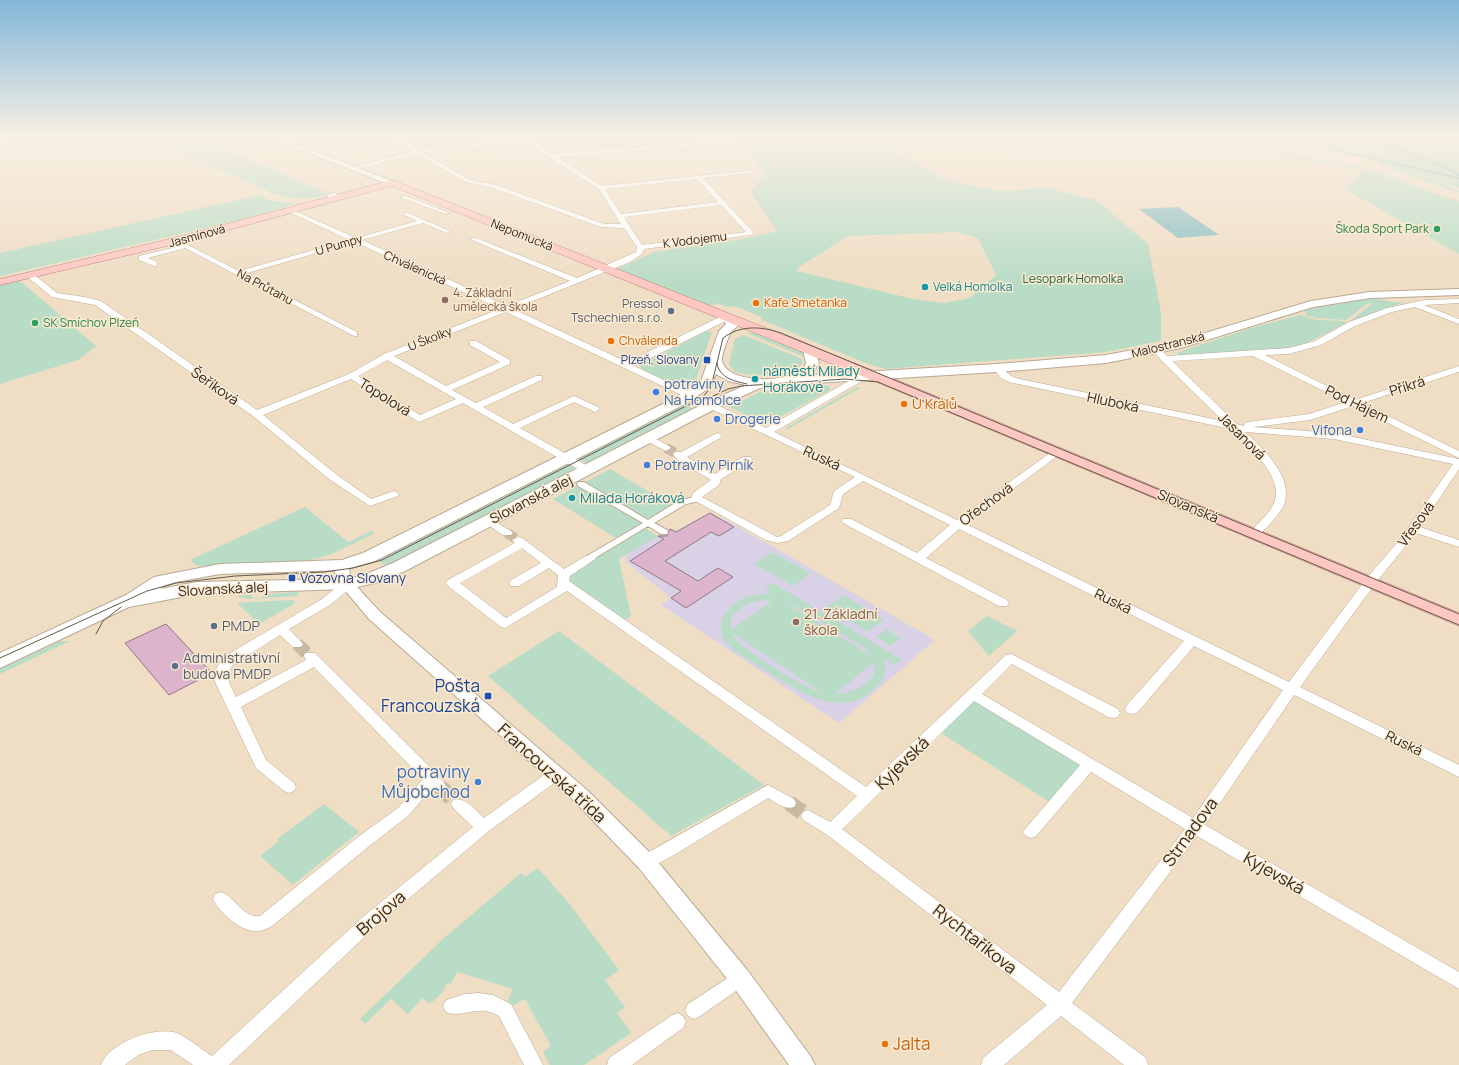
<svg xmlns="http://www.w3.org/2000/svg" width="1459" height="1065" font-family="Manrope,sans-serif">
<rect width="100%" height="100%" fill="#efddc4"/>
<path fill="#d9d2e7" d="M710,513L735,525L935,640L839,723L661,605L671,598L626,562L627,554L664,532L670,529L676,532Z"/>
<path fill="#b8dcc6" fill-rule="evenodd" d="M140,136H194L330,194L315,198L299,199L278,195Z
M585,136H920L891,149L949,181L1000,191L1048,188L1096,200L1102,205L1148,244L1161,313V341L1106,352L885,369L868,364L762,320V317L734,306L727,307L717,303L711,306L617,269L654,252L742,239L777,231L751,192L765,174L739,139L601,147ZM957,232L978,238L996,275L970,298L944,303L913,299L797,271L799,267L848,236Z
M1185,136H1255L1223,140C1267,152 1313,157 1358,167C1392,175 1424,192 1459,201V254L1345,189L1361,173L1358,170Z
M1289,136H1448L1459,142V188L1391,163L1319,147Z
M1378,161C1406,166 1433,180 1459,191V193L1379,164Z
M260,195C269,203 286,202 298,203L248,218L0,276V253Z
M20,281L96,346L78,360L0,384V285Z
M1374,298L1391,302H1405L1352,321H1350L1372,304L1368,303L1346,320L1316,318L1305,315L1307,313L1303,311L1336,303Z
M1300,315L1317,320L1342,321L1346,323L1309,342V343L1279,350L1178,356L1177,354L1179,352L1251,328Z
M707,331L712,332L696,379C686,393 649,375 639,366Z
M755,332L805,353L809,359L747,333Z
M743,335L802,359L803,363C792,377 749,378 734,371L729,364L735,339Z
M825,385L830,387V390L769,423L760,422L730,407L760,392Z
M857,387L860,388L786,430L787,427Z
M681,403L696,410L587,464L578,458Z
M565,464L574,467L575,472L389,569L376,558Z
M610,469L675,507L643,527L658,536L619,559L631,616L620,623L565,584L564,574L619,540L553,499Z
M305,507L348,542L371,531L375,533L332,554L310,560L202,566L196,565L190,560Z
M772,552L811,573L794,586L754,564Z
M773,583L901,659L894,665L884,659C887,671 884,681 875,689C838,723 792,687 760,667C748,659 732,652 724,639C719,630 720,619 727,611C737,597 757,593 773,594L765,589ZM764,600L772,601L734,628H730C729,610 749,602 764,600ZM783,601L796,607L865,648L870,655ZM732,635H736L823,693C808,690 740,649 732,635ZM873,663C882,682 850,694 835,694Z
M295,592L299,593L297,596L249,599L235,596L252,595V598H262L263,595Z
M843,595L884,619L868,632L827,607Z
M291,600L295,601L294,604L259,624L237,603Z
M987,616L1017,631L989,656L968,631Z
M886,629L900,638L891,646L876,637Z
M559,631L764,785L671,836L488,676Z
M61,641H70L0,674V669Z
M974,695L1089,764L1054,805L936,730Z
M324,804L359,832L293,885L260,856L279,841L277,839Z
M538,868L571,906L619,970L605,980L625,1007L617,1013L631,1033L584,1065H550L543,1052L551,1046L525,999L510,1007L507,1002L513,989L457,972L451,984L447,983L442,993L430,1004L422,998L408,1014L391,999L365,1024L360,1019L443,939L521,873L525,877Z"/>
<path fill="#89bcc2" d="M1178,207L1219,235L1178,238L1139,209Z"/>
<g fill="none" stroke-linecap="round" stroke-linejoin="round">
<path stroke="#89bcc2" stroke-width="2" d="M1289,136L1319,147L1459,178
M1358,136L1436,163L1459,175"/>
</g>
<path fill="#dcb5cc" stroke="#907786" d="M710,513L734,527L719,536L711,532L665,561L698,581L718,568L733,577L686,608L671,598L681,591L630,561L664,539L658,536H667L670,529L676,532Z
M166,624L212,673L169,695L125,643Z"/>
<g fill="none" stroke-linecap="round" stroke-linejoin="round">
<path stroke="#c8b9a3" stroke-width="10" stroke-dasharray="10 5" stroke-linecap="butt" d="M666,448L678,454
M507,533L518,540"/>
<path stroke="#c8b9a3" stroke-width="13" stroke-dasharray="13 6" stroke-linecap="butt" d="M297,644L310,656"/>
<path stroke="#c8b9a3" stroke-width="16" stroke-dasharray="16 8" stroke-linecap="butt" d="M440,787L458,804
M789,803L808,816"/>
<defs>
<path id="pedestrian" d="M578,482H584L648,520L680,500L696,497L700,499L699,501L686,504L654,523L667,530L668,532L667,534H661L648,526L590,561L586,558L587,556L643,523L578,486L577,484Z"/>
<path id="minor" d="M5,136H17L0,141V137Z
M289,136H299L280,142L277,140Z
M388,136H394L419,150L520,139L518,136H524L552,154L738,140L736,143L557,157L602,186L755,170V172L753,173L703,178L754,233L751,235L644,249L642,254L630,262L513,309L627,362L724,315H730V319L634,366L766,428L861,374H867V378L774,432L957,520L1054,450H1060L1062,452L1060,454L966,524L1289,682L1366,579L1402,537L1453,464L1334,439L1245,432C1263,449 1294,476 1284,505C1281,513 1265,529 1259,536L1255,537L1249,534C1256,524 1268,516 1273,505C1287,478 1247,445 1231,429L1009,382L1001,378L993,368L997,365C1003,367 1008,375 1015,378L1223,421L1153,352V348H1159L1167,356L1289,348L1315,341L1349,322L1387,308L1425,300L1459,299V303L1424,305L1459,319V324L1415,307L1392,312L1355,326L1321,345L1289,354L1265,355L1355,400L1459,366V372L1362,403L1459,451V458L1353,406L1310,420L1253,427L1334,433L1459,459V469L1420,527L1459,540V547L1416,533L1374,585L1300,687L1459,765V777L1294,695L1205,825L1459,972V989L1197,836L1072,1003L1146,1058L1148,1065H1124L1061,1016L1004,1065H981L983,1058L1047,1005L826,834L803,820L801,816L803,812L808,810L830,822L857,796L567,591L505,628L501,627L448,586L446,583L448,580L515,543L512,540L518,537L522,538L564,569L586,556H594L596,558L594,560L570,576L569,581L866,787L1006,655L1011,654L1118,709L1120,713L1118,717L1113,718L1108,717L1012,664L982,694L1193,818L1283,690L1194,646L1137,713L1132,714L1127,713L1125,709L1127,705L1184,641L959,529L926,558L1007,600L1009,603L1007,606H999L843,523L842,521L843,519H851L917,553L950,525L863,481L843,494L839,508L788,541L777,543L766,540L701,504L691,499L693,493L711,480L679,461L673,454L675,452H681L717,433L720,434L722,436L720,438L687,457L715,474L743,457H751L752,459L751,461L721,479L719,485L702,497L777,537L781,536L830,505L834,491L855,477L506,312L394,356L446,386L500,362L470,345V341H476L510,360V364L452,390L476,403L536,376H542V380L483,407L513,424L574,396L598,407L600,409L595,412L574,402L520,428L591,468L592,470L591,472H583L463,403L419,422L351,379L263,415L337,475L371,499L394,491L399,494L398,496L370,506L329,479L253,416L95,305L52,297L25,275L32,273L57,293L85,297L101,301L257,410L349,374L384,354L500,309L355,242L244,274L357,332V336H354L185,248L148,258L157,262V266H154L139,260V256L180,246L173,241L176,239L239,271L349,240L289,212V210H293L356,238L417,221L404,215V213L406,212L452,232L447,233L423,223L362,240L507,306L570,281L472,240V238H476L577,278L636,252L637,247L624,228L601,227L493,188L466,182L417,154L352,170V168L413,151ZM524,141L599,189L621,224H604L496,185L470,180L423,153ZM697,179L718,202L621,214L605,189ZM721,205L746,232L642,245L624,217ZM1253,356L1346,402L1309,414L1248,422L1245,423L1244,426L1237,424L1172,361ZM387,360L456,399L420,415L358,376ZM522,548L541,563L511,580L509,583L511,586H519L549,568L558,575L557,587L506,618L460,583ZM974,701L1080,765L1026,828L1023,832L1026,836L1031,838L1036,836L1091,772L1185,829L1059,992L842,829Z
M332,193H336L337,194L335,196L338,199L337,200L328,197V195Z
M402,196H406L450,213L445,214L402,198Z
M648,435L669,446L671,448L666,451L645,440L643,438L645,436Z
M489,518L511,531L513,533L511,535H503L485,523L484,521L485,519Z
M348,580L352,581L354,584L352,587L330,605L289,629L303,644L301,647H293L280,635L234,664C223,675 230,685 236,697L306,660L304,656L305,653H315L437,774L447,787L445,791L440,793L432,788L408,816L368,847L272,926C266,929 260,932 254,931C239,930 219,912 213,899L215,894L221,892C235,897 244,919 260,916L358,837L398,808L423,779L314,667L241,707L266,760L294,783L296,787L294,791L289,793L284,791L256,768L215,682C213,668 221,660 232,652L322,599L344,581Z
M556,768L561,770L563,774L561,778L489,831L376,926L229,1065H193L171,1050H152L138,1055L125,1065H101C110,1043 150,1028 173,1032C184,1034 202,1050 212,1056L364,916L473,827L453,808L451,804L453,800C465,796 476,811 484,818L551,770Z
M768,785L794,799L796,803L794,807C785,810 776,803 768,798L674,855L652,867L646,869L640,867L638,862L640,857Z
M740,970L746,972L749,978L746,984L700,1016L694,1019L688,1016L685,1010L688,1004Z
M479,993L493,995L511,1004L543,1065H524L499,1016C478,1003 462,1019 446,1012L443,1006L446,1000L465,994Z
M677,1013L683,1016L686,1022L683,1028L632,1065H607L609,1058L671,1016Z"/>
<path id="tertiary" d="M266,136H276L397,183L390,185Z
M343,560L348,562L350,565C344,578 371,601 379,611L588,791L653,856L748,971L811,1057L815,1065H789L732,985L639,868L574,801L369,619L338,582L334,569L338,562Z"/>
<path id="secondary" d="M1459,289V295L1370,298L1313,307L1181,348L1106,363L997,372L782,385L760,388L715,409L405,571L375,583L348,589L197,594L129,607L0,668V653L126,595L154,577L220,564L342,560L363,553L675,398L701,381L719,331L726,324L723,318L725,316L729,315L736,318L738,325C736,328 734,329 731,332C729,335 721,356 722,360C725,386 801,384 806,363L803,350L809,346L815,350L819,363L811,375L997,364L1106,355L1175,342L1311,301L1370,292ZM716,374L728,381L746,385L705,403L393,563L364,575L348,579L197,582L160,589L166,585L176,582L220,574L343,570L375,561L685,404L709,388Z"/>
<path id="primary" d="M393,180L899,381L1459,613V626L889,387L392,186L180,243L0,285V279L174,238Z"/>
</defs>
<use href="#pedestrian" stroke="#baa992" stroke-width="2"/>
<use href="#minor" stroke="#baa992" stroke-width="1"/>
<use href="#tertiary" stroke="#baa992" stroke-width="2"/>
<use href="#secondary" stroke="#baa992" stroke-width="2"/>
<use href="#primary" stroke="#b5776e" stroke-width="1"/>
<use href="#pedestrian" fill="#fff" fill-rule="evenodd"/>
<use href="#minor" fill="#fff" fill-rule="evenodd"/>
<use href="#tertiary" fill="#fff" fill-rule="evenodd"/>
<use href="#secondary" fill="#fff" fill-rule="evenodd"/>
<use href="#primary" fill="#fec7c2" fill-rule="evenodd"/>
<path stroke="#62594c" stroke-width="1" d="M717,363C719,378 734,381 747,384
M703,401L728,389L741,386L845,379L878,382L1459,625
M96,634L103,621L121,607
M0,658L147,591L176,583L235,576L324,572L353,568L382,560L702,398L711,387L723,338C740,325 761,326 781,333L1459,614"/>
</g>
<linearGradient id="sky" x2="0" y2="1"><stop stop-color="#82b7d9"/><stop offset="0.48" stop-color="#f8f0e4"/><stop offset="1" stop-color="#f8f0e4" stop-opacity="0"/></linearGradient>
<rect width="1459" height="285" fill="url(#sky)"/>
<g fill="#2e9e5b" stroke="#fcead1" stroke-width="1.5">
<circle cx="1437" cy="229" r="4"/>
<circle cx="35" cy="323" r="4"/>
</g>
<g fill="#0f9aa8" stroke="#fcead1" stroke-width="1.5">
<circle cx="925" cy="287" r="4"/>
<circle cx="755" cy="379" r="4"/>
<circle cx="572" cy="498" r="4"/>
</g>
<g fill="#8d6e63" stroke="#fcead1" stroke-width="1.5">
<circle cx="445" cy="300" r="4"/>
<circle cx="796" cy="622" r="4"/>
</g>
<g fill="#e8710a" stroke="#fcead1" stroke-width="1.5">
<circle cx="756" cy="303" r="4"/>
<circle cx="611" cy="341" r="4"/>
<circle cx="904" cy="404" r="4"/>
<circle cx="885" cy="1044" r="4"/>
</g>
<g fill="#5c6f8a" stroke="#fcead1" stroke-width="1.5">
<circle cx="671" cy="311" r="4"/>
<circle cx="214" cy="626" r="4"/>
<circle cx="175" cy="666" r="4"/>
</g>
<g fill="#1a4fb4" stroke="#fcead1" stroke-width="1.5">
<rect x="703" y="356" width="8" height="8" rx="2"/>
<rect x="288" y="574" width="8" height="8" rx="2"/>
<rect x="484" y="692" width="8" height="8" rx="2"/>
</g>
<g fill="#3f7fe0" stroke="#fcead1" stroke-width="1.5">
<circle cx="656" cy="392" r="4"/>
<circle cx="717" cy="419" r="4"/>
<circle cx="1360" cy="430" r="4"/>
<circle cx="647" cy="465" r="4"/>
<circle cx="478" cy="782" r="4"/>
</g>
<g text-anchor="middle" stroke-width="3" stroke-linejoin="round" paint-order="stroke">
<g font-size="12" fill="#27864d" stroke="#fcead1" text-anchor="end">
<text x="1429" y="233">Škoda Sport Park</text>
<text x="43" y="327" text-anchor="start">SK Smíchov Plzeň</text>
</g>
<g font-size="12" fill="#2e281f" stroke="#fcead1">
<text transform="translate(522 235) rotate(22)" y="4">Nepomucká</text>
<text transform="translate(197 236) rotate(-15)" y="4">Jasmínová</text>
<text transform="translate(695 240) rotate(-7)" y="4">K Vodojemu</text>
<text transform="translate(339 245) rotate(-16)" y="4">U Pumpy</text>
<text transform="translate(415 268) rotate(24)" y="4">Chválenická</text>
<text transform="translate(265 287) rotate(28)" y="4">Na Průtahu</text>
<text transform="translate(430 339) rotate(-22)" y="4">U Školky</text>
<text transform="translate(1168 345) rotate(-14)" y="4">Malostranská</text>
</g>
<g font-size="12" fill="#216243" stroke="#fcead1">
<text x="1073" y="283">Lesopark Homolka</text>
</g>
<g font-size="12" fill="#0d838f" stroke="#fcead1" text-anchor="start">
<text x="933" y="291">Velká Homolka</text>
</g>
<g font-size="12" fill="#785e54" stroke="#fcead1" text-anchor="start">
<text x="453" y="297">4. Základní<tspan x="453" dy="14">umělecká škola</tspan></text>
</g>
<g font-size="12" fill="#c56008" stroke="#fcead1" text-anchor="start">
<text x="764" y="307">Kafe Smetanka</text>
<text x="619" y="345">Chválenda</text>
</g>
<g font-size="12" fill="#4e5e75" stroke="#fcead1" text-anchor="end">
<text x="663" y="308">Pressol<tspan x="663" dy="14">Tschechien s.r.o.</tspan></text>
</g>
<g font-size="12" fill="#164399" stroke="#fcead1" text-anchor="end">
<text x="699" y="364">Plzeň, Slovany</text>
</g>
<g font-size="14" fill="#0d838f" stroke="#fcead1" text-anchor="start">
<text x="763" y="376">náměstí Milady<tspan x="763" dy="16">Horákové</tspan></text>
<text x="580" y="503">Milada Horáková</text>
</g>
<g font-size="14" fill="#366cbe" stroke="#fcead1" text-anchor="start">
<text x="664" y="389">potraviny<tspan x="664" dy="16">Na Homolce</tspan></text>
<text x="725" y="424">Drogerie</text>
<text x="1352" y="435" text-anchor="end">Vifona</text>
<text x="655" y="470">Potraviny Pirník</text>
</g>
<g font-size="14" fill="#2e281f" stroke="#fcead1">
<text transform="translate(215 386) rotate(35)" y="5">Šeříková</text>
<text transform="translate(1407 386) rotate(-18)" y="5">Příkrá</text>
<text transform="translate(385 397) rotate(32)" y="5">Topolová</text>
<text transform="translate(1113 402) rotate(12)" y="5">Hluboká</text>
<text transform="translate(1357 404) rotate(26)" y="5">Pod Hájem</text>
<text transform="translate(1242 436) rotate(45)" y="5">Jasanová</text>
<text transform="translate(822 458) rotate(25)" y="5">Ruská</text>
<text transform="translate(531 499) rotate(-27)" y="5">Slovanská alej</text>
<text transform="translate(986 504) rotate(-36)" y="5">Ořechová</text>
<text transform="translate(1188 506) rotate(23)" y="5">Slovanská</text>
<text transform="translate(1416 524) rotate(-54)" y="5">Vřesová</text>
<text transform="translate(223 589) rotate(-3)" y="5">Slovanská alej</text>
<text transform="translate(1113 601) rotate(26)" y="5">Ruská</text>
<text transform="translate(1404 743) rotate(26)" y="5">Ruská</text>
</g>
<g font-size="14" fill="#c56008" stroke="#fcead1" text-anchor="start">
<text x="912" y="409">U Králů</text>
</g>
<g font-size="14" fill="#164399" stroke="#fcead1" text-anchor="start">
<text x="300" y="583">Vozovna Slovany</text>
</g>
<g font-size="14" fill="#785e54" stroke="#fcead1" text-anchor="start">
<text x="804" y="619">21. Základní<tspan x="804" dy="16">škola</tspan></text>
</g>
<g font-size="14" fill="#4e5e75" stroke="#fcead1" text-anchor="start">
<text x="222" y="631">PMDP</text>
<text x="183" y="663">Administrativní<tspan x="183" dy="16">budova PMDP</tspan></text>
</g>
<g font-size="17" fill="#164399" stroke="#fcead1" text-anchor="end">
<text x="480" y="692">Pošta<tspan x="480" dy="20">Francouzská</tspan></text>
</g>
<g font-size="17" fill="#2e281f" stroke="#fcead1">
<text transform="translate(902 763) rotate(-44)" y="6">Kyjevská</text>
<text transform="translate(552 773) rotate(42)" y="6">Francouzská třída</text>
<text transform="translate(1190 832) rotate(-54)" y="6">Strnadova</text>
<text transform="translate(1274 873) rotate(30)" y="6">Kyjevská</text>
<text transform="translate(381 913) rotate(-41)" y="6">Brojova</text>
<text transform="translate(975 939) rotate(38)" y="6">Rychtaříkova</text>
</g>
<g font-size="17" fill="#366cbe" stroke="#fcead1" text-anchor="end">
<text x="470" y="778">potraviny<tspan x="470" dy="20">Můjobchod</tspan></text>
</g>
<g font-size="17" fill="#c56008" stroke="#fcead1" text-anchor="start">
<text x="893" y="1050">Jalta</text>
</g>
</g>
</svg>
